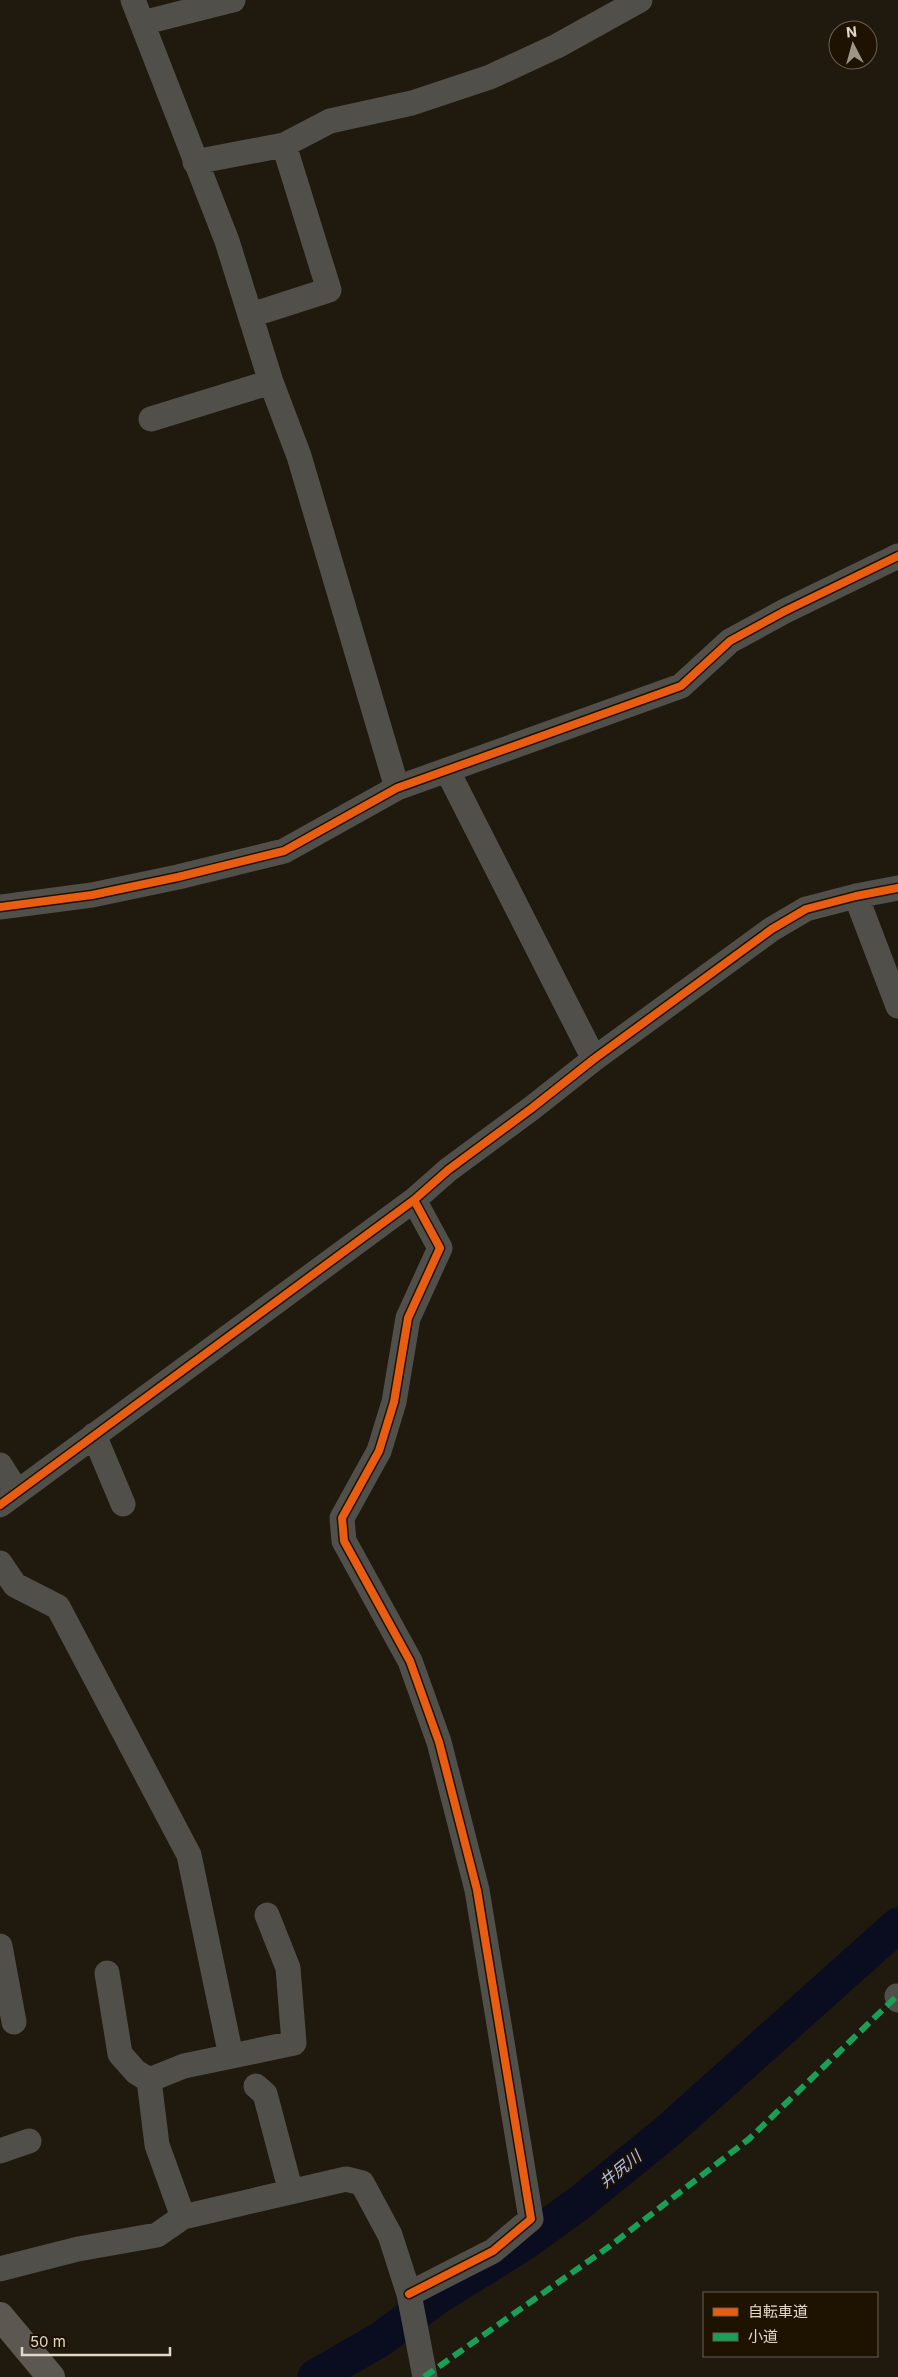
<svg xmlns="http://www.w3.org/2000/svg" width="898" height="2377" font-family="Inter,'Noto Sans JP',sans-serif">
<rect width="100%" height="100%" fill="#20190d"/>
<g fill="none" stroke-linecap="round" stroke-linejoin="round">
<path stroke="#0a0c20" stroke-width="35" d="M315,2377L381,2339L436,2298L524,2243L578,2204L668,2131L898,1925"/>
<path stroke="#514f4a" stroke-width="25" d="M133,0L227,241L271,382L299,456L397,788
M142,23L233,0
M195,162L284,145L330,121L412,103L490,77L557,46L640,0
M251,315L329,290L284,145
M151,419L271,382
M447,770L594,1059
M856,896L898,1006
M0,907L92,895L178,877L284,851L397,788L681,686L730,641L785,611L898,556
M94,1435L123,1504
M0,1465L17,1492
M0,1505L414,1200L448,1170L532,1108L594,1059L772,929L806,909L856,896L898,888
M0,1563L15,1585L58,1607L189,1855L231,2056
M0,1946L14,2022
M107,1973L120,2054L136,2072L149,2080
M897,1996L898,2000
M256,2086L265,2094L291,2192
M0,2151L29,2141
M183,2217L157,2145L149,2080L184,2066L294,2043L288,1968L267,1915
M0,2269L78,2249L157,2235L183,2217L346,2179L362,2183L390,2235L409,2294L425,2377
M409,2294L493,2251L531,2219L477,1890L439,1742L410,1661L344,1541L342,1518L379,1451L394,1402L408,1318L440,1248L414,1200"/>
<path stroke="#5c5750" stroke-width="28" d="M0,2316L51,2377"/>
<path stroke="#1a9f57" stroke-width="6" stroke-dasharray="12 6" stroke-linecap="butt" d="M424,2377L610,2246L749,2139L898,1995"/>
<defs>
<path id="cycleway" d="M0,907L92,895L178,877L284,851L397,788L681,686L730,641L785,611L898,556
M0,1505L414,1200L448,1170L532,1108L594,1059L772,929L806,909L856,896L898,888
M409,2294L493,2251L531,2219L477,1890L439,1742L410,1661L344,1541L342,1518L379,1451L394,1402L408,1318L440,1248L414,1200"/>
</defs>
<use href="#cycleway" stroke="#1e1200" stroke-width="11"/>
<use href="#cycleway" stroke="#e95d12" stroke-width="8"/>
</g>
<g text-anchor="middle" stroke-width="4" stroke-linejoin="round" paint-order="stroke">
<g font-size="16" font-style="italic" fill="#aebbf1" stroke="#1e1200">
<text transform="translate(620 2169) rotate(-39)" y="6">井尻川</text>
</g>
</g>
<rect x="703" y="2292" width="175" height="65" fill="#1e1200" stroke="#6c6151"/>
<rect x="713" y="2308" width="25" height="8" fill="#e95d12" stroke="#6c6151"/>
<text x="748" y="2317" font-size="15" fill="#e1d8ca">自転車道</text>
<rect x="713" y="2333" width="25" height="8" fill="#1a9f57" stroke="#6c6151"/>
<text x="748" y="2342" font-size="15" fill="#e1d8ca">小道</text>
<g transform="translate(853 45) rotate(354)"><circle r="24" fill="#1e1200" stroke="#6c6151"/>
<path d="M0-4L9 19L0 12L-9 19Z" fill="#9d9588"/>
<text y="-8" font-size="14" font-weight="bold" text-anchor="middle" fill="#e1d8ca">N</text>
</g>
<path d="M22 2347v8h148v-8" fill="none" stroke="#e1d8ca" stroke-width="2.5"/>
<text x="30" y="2347" font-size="15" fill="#e1d8ca" stroke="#1e1200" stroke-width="4" paint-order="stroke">50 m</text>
</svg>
